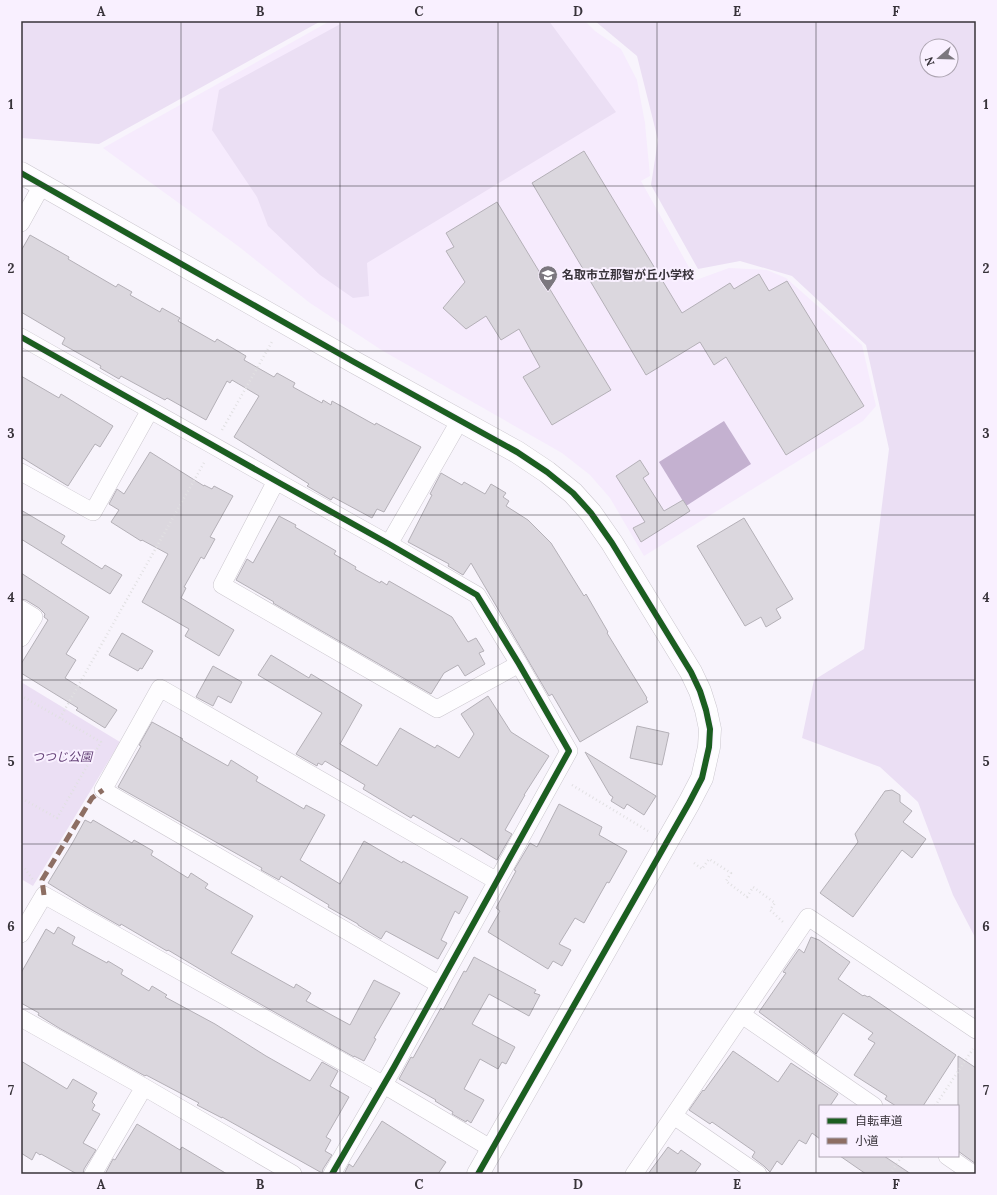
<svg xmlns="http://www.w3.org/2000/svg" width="997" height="1195" font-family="Lora,'Noto Sans JP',serif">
<rect width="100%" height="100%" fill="#f8f4fc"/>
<path fill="#f6ebfd" d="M330,21H585L595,31L621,49L637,80L645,123L650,176L641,181L696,280L729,268L767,270L786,278L862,345L876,406L863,421L644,556L610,498L590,475L562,453L383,351L310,303L238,246L103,148Z"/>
<path fill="#ebdff4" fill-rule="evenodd" d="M21,21H321L99,144L21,138Z
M346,21H549L616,112L367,263L369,296L353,298L320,275L268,226L257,197L212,130L219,90Z
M595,21H976V939L953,895L918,802L880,767L802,738L814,680L864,649L889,449L866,345L792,276L740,261L698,269L651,185L658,140L637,56ZM927,46H951V70H927Z
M21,682L120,742L33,886L21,879Z"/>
<path fill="#c4b1d0" d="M724,421L751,464L686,506L659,462Z"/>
<path fill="#dbd7de" stroke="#b4b0b7" d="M584,151L682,313L730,283L734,289L759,274L769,291L787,281L864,406L786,455L726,357L714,365L700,342L646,375L532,183Z
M497,202L611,390L552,425L523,377L540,367L519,329L501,340L486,316L466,329L443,308L465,282L446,251L454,247L446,233Z
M30,235L69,257L68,259L116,287L118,284L132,292L130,295L160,312L162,308L180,318L178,321L215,342L217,339L246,356L244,360L274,377L277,373L295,383L293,387L322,403L323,400L331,405L332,401L375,425L376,423L421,447L384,512L377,509L372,518L333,497L331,500L307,486L309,484L234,437L259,396L232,380L230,383L227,381L206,420L167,398L165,400L121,376L119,379L100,368L101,366L62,344L65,338L21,312V251Z
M21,376L59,398L61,394L113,426L100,447L95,444L68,486L21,457Z
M150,452L204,486V485L212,489L214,486L233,496L210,537L215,539L204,559L201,557L184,587L186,588L181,598L234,630L219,656L185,636L189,629L142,602L168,554L142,540L141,541L111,522L119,510L109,504L117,489L124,494Z
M640,460L649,474L643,478L664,511L683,500L690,511L641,542L633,528L645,522L616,476Z
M441,473L462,485L464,482L485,494L491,484L506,493L503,497L509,501L506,506L528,520L551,543L584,596L586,594L608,632L607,633L647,698L646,699L648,702L580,742L552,694L549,696L471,563L463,575L448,566L449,564L408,542L432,495L430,494Z
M21,510L65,536L61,543L102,569L105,565L122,575L110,594L21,539Z
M279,516L296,525L295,527L336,551L334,554L356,567L355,569L380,583L381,581L387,585L389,581L452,617L468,642L476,638L484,651L479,653L485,664L465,676L458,665L444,673L431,694L273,603L274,602L236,580L247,559L253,563Z
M744,518L793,599L776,609L781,618L766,627L761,617L745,626L697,546Z
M21,573L89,617L66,654L76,660L65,678L117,710L105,728L76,710L78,708L21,673V664L48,620L44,617L45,614L39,608L26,600L21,599Z
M122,633L153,651L142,669L140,668L138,671L109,655Z
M271,655L309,678L311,674L362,705L340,744L377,766L400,728L435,748L437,745L459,758L474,734L461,714L488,696L511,732L549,756L524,795H525L505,830L512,834L497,860L461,838L459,842L413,815L411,818L363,789L365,785L325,761L322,765L318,763L317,766L296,754L322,713L258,675Z
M213,666L242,682L231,703L218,696L213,706L196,697Z
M152,722L183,739L182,740L228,766L231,760L258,777L256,781L304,809L306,805L325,815L300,860L340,884L364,841L402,863L403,861L468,897L459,914L455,911L441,940L447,943L438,959L386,931L381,939L358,925V924L328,907L329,905L281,876L279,880L261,870L262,868L118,787L141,746L139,745Z
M637,726L669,733L662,765L630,758Z
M585,752L656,796L644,815L627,804L624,809L611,801L613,797L610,795Z
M892,790L900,795V802L912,811L903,822L926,839L912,858L902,850L853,917L820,893L858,842L855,834L885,791Z
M559,804L602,827L599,835L627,851L609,883L607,882L584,923L575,918L559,944L571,950L562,966L553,961L548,969L488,932L500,911L496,908L516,871L514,870L530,843L537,847Z
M85,820L91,823L93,820L132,843L134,840L153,851L151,855L188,878L191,873L208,884L205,888L253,916L231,953L294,988L296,984L311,993L306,1001L350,1025L374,980L400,993L374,1038L376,1039L364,1061L354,1056V1057L223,983L168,950L167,951L121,924L120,926L85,906L48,883L73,842Z
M58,927L75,937L72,944L107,963L108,961L123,970L121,974L149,991L152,986L167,995L165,997L215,1024L266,1056L310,1081L322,1062L338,1071L330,1086L349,1097L326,1137L331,1140L325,1151L332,1155L323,1169L322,1173L222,1117V1118L197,1105L199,1103L146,1075L145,1076L59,1028L38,1015L39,1013L21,1003V973L46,929L54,934Z
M811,937L819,940L850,962L838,979L863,996L864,995L868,997L869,996L956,1055L923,1106H896L885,1099L887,1096L854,1075L875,1043L868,1039L873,1033L843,1013L816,1054L759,1012L786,973L783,972L799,949L804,953Z
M474,957L536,990L534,993L540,995L529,1016L489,994L472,1024L515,1047L506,1064L502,1062L498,1069L480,1059L464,1089L484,1100L471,1123L467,1120L466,1122L452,1114L453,1112L435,1101L436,1100L399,1079L411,1057L413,1058L441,1008L443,1010L464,971L466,972Z
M733,1051L778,1082L791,1063L838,1094L830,1106H820V1139L812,1133L806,1144L799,1140L782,1165L777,1161L770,1172L764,1166L752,1157L755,1152L712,1122L710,1124L689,1110L703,1090L704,1091Z
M958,1056L976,1068V1164L958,1151Z
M21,1061L67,1089L73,1079L97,1093L92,1102L95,1105L92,1110L100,1114L83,1143L96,1150L84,1169L83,1174H77L41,1154L40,1155L36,1152L32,1160L21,1153Z
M382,1121L446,1162L438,1174H344L349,1164L353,1167Z
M137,1124L180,1150L182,1147L227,1174H105L113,1159L115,1160Z
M668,1147L678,1154L681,1150L701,1164L694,1174H648Z
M840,1156H884L911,1174H866Z"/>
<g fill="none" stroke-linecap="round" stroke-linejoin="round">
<defs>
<path id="street" d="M21,223L42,185
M21,337L276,481L389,544L477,595L519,664L569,751L394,1067L332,1174
M21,472L93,512L150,410
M276,481L222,585L437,709L519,664
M389,544L460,420
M21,609L34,617L21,638
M21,934L44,895L384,1085L492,1149
M440,985L103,790L160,688L497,881
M742,1015L874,1106
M21,1018L144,1087L293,1174
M674,1116L758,1174
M947,1156L973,1174
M93,1174L144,1087
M634,1174L808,917L976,1030"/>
<path id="secondary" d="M21,173L354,362L517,452L547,472L573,493L591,513L612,543L691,672L700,691L706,710L710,729L709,747L702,778L689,803L478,1174"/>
</defs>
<use href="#street" stroke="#cbc7ce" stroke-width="18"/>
<use href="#secondary" stroke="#cbc7ce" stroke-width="23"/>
<path stroke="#e1e0e2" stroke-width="2.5" stroke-dasharray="1 3" stroke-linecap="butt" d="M222,430L273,340
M21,697L22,696L101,742L57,818L21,798
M60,718L205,461
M572,785L648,831
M694,863L702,869L709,859L731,873L726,881L747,897L753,887L775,903L770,910L783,922
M21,867L25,869L34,881
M935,1106L973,1049
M890,1174L902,1156"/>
<use href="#street" stroke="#fefdff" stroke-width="17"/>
<use href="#secondary" stroke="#fefdff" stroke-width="22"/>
<path stroke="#8d6e63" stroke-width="5" stroke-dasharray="10 5" stroke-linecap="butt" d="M44,895L42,880L92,798L103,790"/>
<defs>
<path id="cycleway" d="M21,173L354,362L517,452L547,472L573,493L591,513L612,543L691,672L700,691L706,710L710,729L709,747L702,778L689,803L478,1174
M21,337L276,481L389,544L477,595L519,664L569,751L394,1067L332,1174"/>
</defs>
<use href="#cycleway" stroke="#f9f0ff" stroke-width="8"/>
<use href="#cycleway" stroke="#1b5e20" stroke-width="6"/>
</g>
<path fill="none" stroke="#38333a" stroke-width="1" stroke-opacity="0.55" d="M181,21V1174M340,21V1174M498,21V1174M657,21V1174M816,21V1174M21,186H976M21,351H976M21,515H976M21,680H976M21,844H976M21,1009H976"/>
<defs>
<symbol id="school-pin" viewBox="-11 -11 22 30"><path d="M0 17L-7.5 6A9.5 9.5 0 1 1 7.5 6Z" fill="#7b777e" stroke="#f9f0ff"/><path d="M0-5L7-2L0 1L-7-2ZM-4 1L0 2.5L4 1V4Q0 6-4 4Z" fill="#fff"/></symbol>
</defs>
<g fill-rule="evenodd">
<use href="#school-pin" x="537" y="264" width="22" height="30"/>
</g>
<g text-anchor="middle" stroke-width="4" stroke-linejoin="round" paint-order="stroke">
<g font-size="12" font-weight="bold" fill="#38333a" stroke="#f9f0ff" text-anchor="start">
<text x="562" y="279">名取市立那智が丘小学校</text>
</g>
<g font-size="12" font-style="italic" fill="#644177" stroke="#f9f0ff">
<text x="62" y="761">つつじ公園</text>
</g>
</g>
<rect width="997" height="1195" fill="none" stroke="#f9f0ff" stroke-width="44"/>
<rect x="819" y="1105" width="140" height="52" fill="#f9f0ff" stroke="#aca4b0"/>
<rect x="827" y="1118" width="20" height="6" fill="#1b5e20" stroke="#aca4b0"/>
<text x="855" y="1125" font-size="12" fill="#38333a">自転車道</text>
<rect x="827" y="1138" width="20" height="6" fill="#8d6e63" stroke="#aca4b0"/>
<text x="855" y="1145" font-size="12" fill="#38333a">小道</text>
<g transform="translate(939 58) rotate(250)"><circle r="19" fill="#f9f0ff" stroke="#aca4b0"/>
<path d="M0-3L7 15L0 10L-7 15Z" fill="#7b777e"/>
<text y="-6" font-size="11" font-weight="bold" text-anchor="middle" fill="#38333a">N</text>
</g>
<rect x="22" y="22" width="953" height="1151" fill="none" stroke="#38333a" stroke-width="1.5"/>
<g font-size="13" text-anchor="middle" font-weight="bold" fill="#38333a">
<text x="101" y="16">A</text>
<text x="260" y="16">B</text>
<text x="419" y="16">C</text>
<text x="578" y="16">D</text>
<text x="737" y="16">E</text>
<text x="896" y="16">F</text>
<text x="11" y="109">1</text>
<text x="986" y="109">1</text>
<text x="11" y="273">2</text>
<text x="986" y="273">2</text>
<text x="11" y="438">3</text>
<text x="986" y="438">3</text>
<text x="11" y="602">4</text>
<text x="986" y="602">4</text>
<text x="11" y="766">5</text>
<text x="986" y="766">5</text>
<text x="11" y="931">6</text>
<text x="986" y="931">6</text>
<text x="11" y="1095">7</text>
<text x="986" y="1095">7</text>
<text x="101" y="1189">A</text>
<text x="260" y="1189">B</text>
<text x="419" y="1189">C</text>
<text x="578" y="1189">D</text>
<text x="737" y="1189">E</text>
<text x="896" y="1189">F</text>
</g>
</svg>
